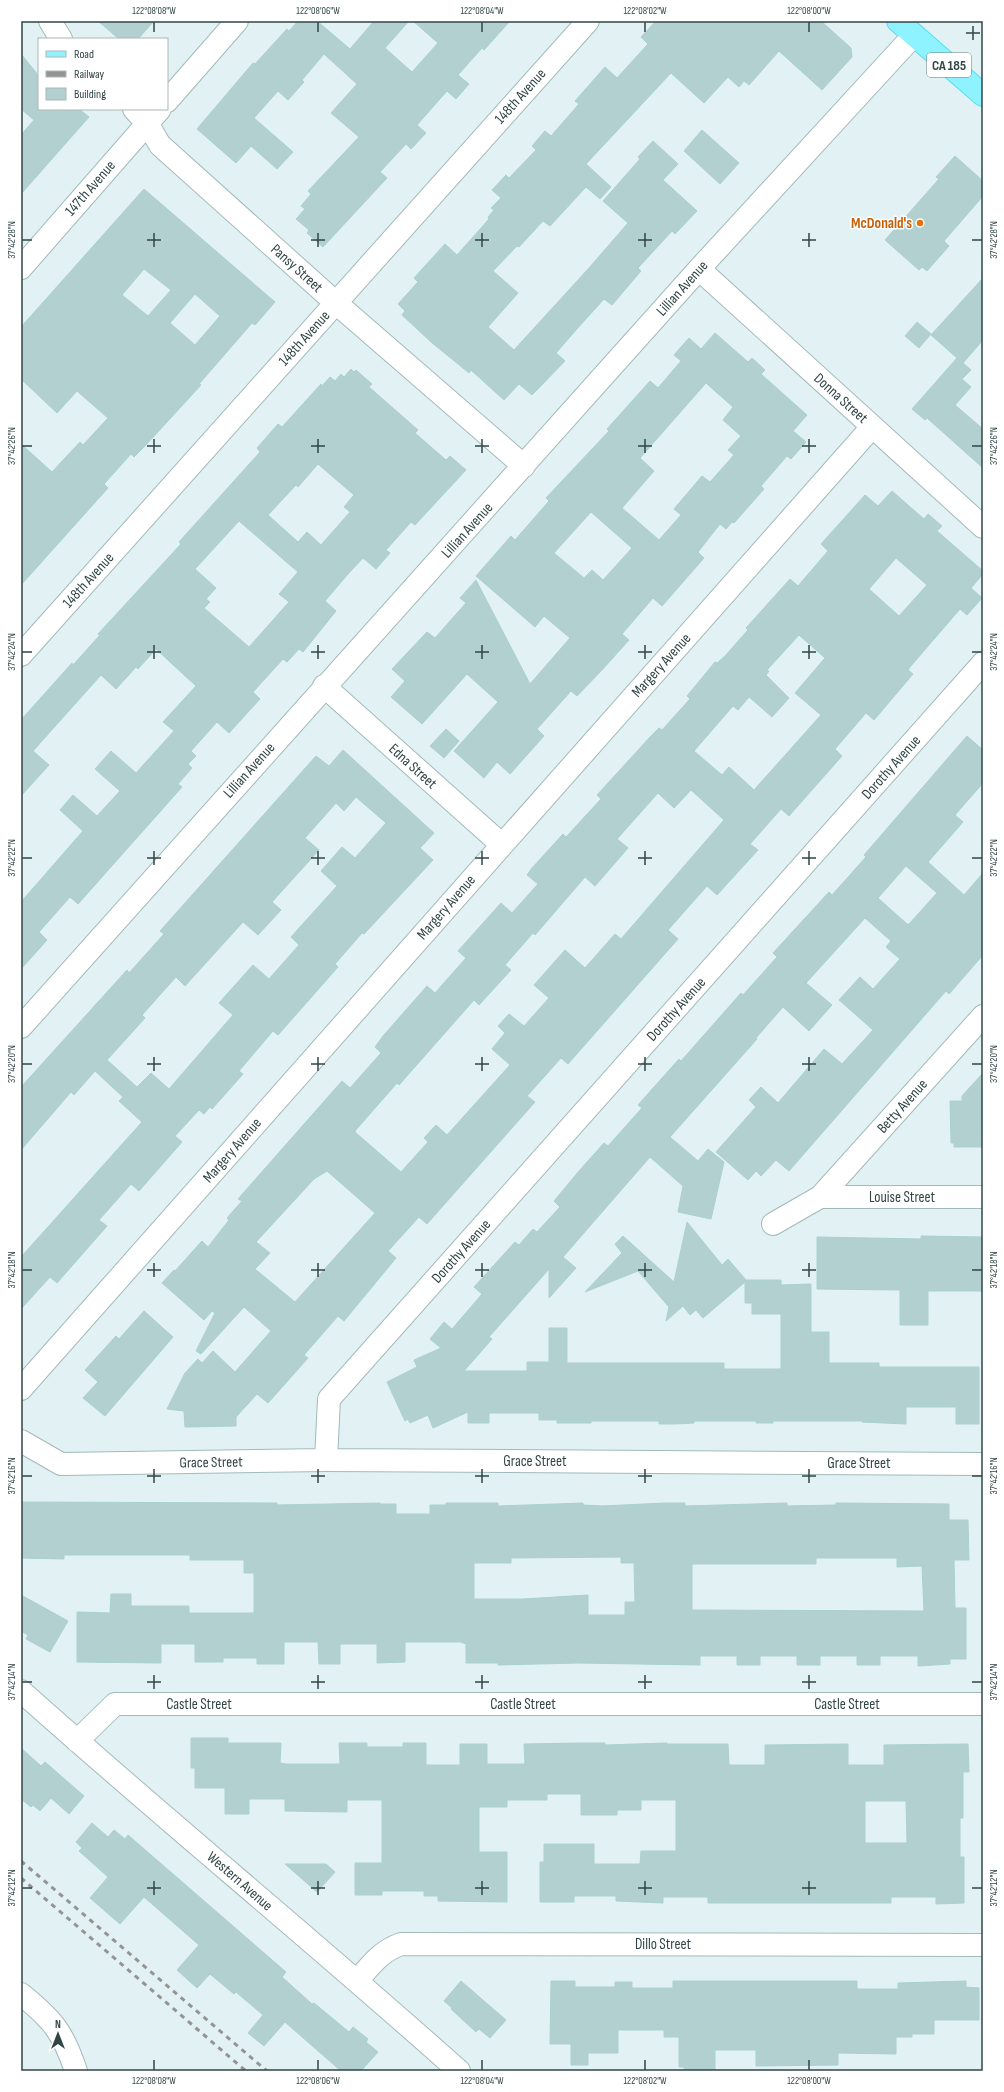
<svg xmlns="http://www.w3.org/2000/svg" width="1004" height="2092" font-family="'Sofia Sans Condensed',sans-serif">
<rect width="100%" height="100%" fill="#e2f1f3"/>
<path fill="#b2d0d0" stroke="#a9d1d1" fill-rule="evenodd" d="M98,21H154L138,39H119Z
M298,21H317L350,49L374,21H409L385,48L412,72L438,43L413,21H510L484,50L482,48L458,75L469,84L456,99L447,91L417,125L426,133L411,149L406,144L380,172L387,178L323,247L307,233L309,230L296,219L305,209L301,206L311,194L308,191L359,137L331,113L357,84L324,54L302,80L304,82L288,100L278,91L254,118L293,152L277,169L251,146L236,163L197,129L253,63L255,64L287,29L289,31Z
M656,21H821L851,48L852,57L822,90L779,51L749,85L744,81L739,87L728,77L704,103L671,73L586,164L611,187L600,199L586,187L550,226L543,221L519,247L517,246L493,271L518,293L488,327L514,350L589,268L628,223L603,201L640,159L638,157L653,141L678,164L663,180L697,211L675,234L672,231L638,268L641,271L612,305L604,299L576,330L556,353L565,361L532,395L519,384L504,400L471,370L469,373L431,342L402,315L405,311L398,304L418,282L414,278L445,244L457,255L489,219L488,217L494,210L491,208L501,198L492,190L506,175L509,178L536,150L532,146L545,131L551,136L579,104L575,101L605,67L617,78L648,44L641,37Z
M21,54L39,76V109H79L89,117L21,194V135L34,120L21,109Z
M702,130L739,163L720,184L684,151Z
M955,156L983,181V196L944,241L949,246L927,271L922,267L919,270L885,240L939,179L936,177Z
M144,189L275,302L255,325L252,323L199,384L201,385L145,446L134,457L131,454L104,484L108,488L21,585V444L52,472L80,442L83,445L108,418L77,391L57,413L21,379V327ZM144,269L171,290L148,316L122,295ZM195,294L220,316L195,345L170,323Z
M983,278V340L963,363L971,370L962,379L971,387L955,405L983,429V468L927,418L925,420L912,409L957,358L931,335Z
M917,322L931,334L919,348L905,336Z
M715,333L748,362L752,358L765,370L761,374L807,415L793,431L806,442L791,459L787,456L761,486L764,489L734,523L732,522L726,529L720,524L698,552L704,558L662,606L653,598L622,634L629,640L602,670L577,696L571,691L537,729L544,736L510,774L497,762L484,778L454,751L498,702L467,674L422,724L391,697L405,681L392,669L427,632L435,638L466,603L460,598L476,580L530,684L570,638L544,616L535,627L476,576L511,536L515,540L549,501L546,498L609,431L607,429L650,381L658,388L681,361L674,355L689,338L701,349ZM706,383L733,407L723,420L741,436L728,450L734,455L710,482L702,476L674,509L681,515L659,540L622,508L654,471L640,458ZM591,512L632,548L603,580L592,570L584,578L554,553Z
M351,369L354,372L356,370L372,384L369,387L418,430L415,433L446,460L450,456L466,470L415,525L411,522L386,550L390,553L376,569L363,558L348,574L325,601L336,611L303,652L299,649L287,662L283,659L253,692L260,699L229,733L217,722L191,751L196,756L188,764L192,768L178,784L182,787L78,904L70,897L39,932L47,940L21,969V902L83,831L60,810L73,795L97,816L120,791L95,769L111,751L136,773L174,731L163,722L196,686L156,649L138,669L136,667L116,689L101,675L33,751L49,765L21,796V720L72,663L73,665L100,635L98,634L181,544L179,542L260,452L257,448L278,424L282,427L321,384L322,386L330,377L335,381L341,374L344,377ZM318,464L354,495L344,507L350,512L321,545L307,532L298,542L268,515L296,485L298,487ZM239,521L298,572L279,594L289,602L249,647L204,608L210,602L206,599L216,588L195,569Z
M892,491L924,519L928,514L942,526L937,531L983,571V574L971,588L982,598L967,615L960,609L910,667L908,670L913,674L874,720L866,713L835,749L842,756L789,816L781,809L750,844L758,850L717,895L707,886L668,930L678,939L568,1064L561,1058L527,1096L535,1102L427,1224L419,1217L388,1251L396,1258L344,1321L338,1316L304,1355L308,1358L268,1403L257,1394L236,1417V1426L185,1427L184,1411L167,1409L185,1373L198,1359L202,1363L213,1351L235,1372L271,1331L244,1307L201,1354L196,1351L215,1313L212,1311L204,1320L162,1283L174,1270L175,1271L202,1241L208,1247L229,1220L227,1218L242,1201L238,1199L342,1081L350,1088L381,1053L375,1047L383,1036L427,986L435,993L466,958L458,951L501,903L512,913L538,884L527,875L532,868L563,834L566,837L601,799L597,795L651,736L659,728L662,730L690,699L687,696L715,662L717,663L725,656L748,630L746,628L790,579L798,586L828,551L821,544L865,495L878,506ZM896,558L927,585L899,616L869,589ZM799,635L825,658L795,693L821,715L754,790L729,767L722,775L694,751L733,706L738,710L749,697L772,717L789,698L766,675L769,671L767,670ZM691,790L724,820L621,939L615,934L585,968L565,950L534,985L549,998L524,1026L509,1014L498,1026L505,1033L492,1049L510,1065L447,1135L436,1125L424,1138L428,1142L401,1172L356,1133L355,1131L397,1083L399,1085L474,1000L479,1005L511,970L505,965L533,933L535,935L585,877L595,886L615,863L628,848L617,839L658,793L674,808ZM327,1171L375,1213L295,1302L255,1269L270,1253L256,1242L314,1179Z
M446,729L459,741L444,758L430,746Z
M967,736L983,750V783L955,815L963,822L928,862L964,895L983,873V955L949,994L946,991L789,1171L776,1160L761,1176L756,1171L748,1180L716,1152L756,1107L749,1100L761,1087L778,1103L824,1049L842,1064L873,1030L839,1000L860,977L873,989L900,959L886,947L891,941L865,918L806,983L832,1005L809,1031L783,1007L756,1038L757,1039L670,1137L698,1161L708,1149L724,1162L711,1219L678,1212L683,1186L650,1157L563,1257L576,1268L549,1298V1269L489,1337L492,1339L464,1371H527V1362H549V1328H567V1363H724V1369H781V1314H752V1303H745V1282L703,1318L696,1310L690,1315L683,1306L666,1321L669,1307L638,1271L585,1292L622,1253L615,1244L623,1236L674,1282L687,1222L722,1265L728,1259L746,1280H781V1285L811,1284V1332H829V1363H879V1367H979V1424H956V1407H906V1424L862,1422V1421H773V1423H756V1421H694V1423L675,1424H659V1421H591V1423H557V1420H539V1413H489V1423H468V1412L433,1428L428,1415L410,1423L408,1419L405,1421L387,1382L417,1367L414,1360L441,1348L430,1339L444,1322L452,1329L482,1294L474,1287L515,1242L519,1245L533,1229L537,1232L560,1207L554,1201L579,1171L604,1143L608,1146L642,1108L638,1105L654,1087L679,1059L681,1061L741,993L743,995L777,957L773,953L829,892L832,895L866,857L864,855ZM906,866L937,893L909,924H907L878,898Z
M343,750L434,833L420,848L433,860L364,934L362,933L335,964L338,967L278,1035L273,1031L239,1071L243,1074L212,1109L210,1107L204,1114L199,1110L175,1136L182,1142L139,1191L131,1184L99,1220L107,1226L57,1283L50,1277L21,1309V1257L142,1122L119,1101L123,1097L95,1071L74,1095L71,1092L21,1150V1087L127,970L129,973L164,934L160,931L316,756L329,766ZM356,797L386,823L355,858L342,847L321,871L337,886L291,937L299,945L269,979L253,965L219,1003L233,1015L169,1089L151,1073L137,1087L107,1060L145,1018L142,1015L176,977L185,986L243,922L258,935L281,910L272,902L319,850L305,838L336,803L344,811Z
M983,1073V1147H954V1143H951L950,1101H962V1096Z
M921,1236L983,1237V1291H928V1325H900V1290L817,1289V1237L921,1239Z
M144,1311L173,1337L105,1416L83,1398L98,1382L85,1370L116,1336L119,1339Z
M21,1502L277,1503V1505L380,1503V1504H396V1514H430V1505H446V1503H498V1506L583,1503V1505L602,1506L665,1503H685V1506L787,1503V1506L836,1505V1503L949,1504V1520H968L969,1560H954L955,1608H966V1659H950V1664L918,1666V1656H880V1665H857V1656H820V1665H797V1656H760V1665H737V1656H700V1665L578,1663L498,1665V1663H466V1644L461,1642H405V1662L377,1663V1644H340V1664H319L318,1642H284V1664H257V1658H223V1662H195V1644H161V1663L77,1662V1612L110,1613L111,1594H131V1606H189V1613H254V1573H244V1560H190V1555H64V1559L21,1558ZM621,1557V1563H634L635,1602H625V1615H588V1595L523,1599H474V1563H511V1558ZM816,1558H897V1567L922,1566L924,1611L692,1610V1564H816Z
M21,1595L68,1621L50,1652L26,1639L28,1635L21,1631Z
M191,1738H228V1743H281L280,1763L286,1764H340L339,1743H367V1747H403V1743H426V1765H460V1744H487V1764H525L524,1744L579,1743H605V1745L667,1743V1744H728L729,1765H765V1745L848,1744V1765H884V1745L968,1744L969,1772H963V1818H960V1857H964V1903L936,1904V1897H891V1903H708V1897H663V1903L616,1901V1896H574V1902H540V1862H544V1844H594V1864H640L641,1851H676V1800H641V1810H617V1815H581V1794H547V1800H507V1807H479V1852H507V1902L438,1901V1896H424V1891H382V1895H355V1863H382V1800H347V1812L285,1811V1799H249V1814H225V1788H195V1768H191ZM865,1801H906L907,1843H865Z
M21,1748L41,1766L45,1762L84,1796L69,1814L51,1798L40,1811L33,1805L31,1807L21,1799Z
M92,1823L108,1837L114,1830L125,1839L128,1835L286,1972L282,1977L312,2004L314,2003L349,2032L353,2027L368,2039L366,2042L378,2052L361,2071H341L285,2022L264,2046L248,2033L263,2015L236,1992L234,1994L210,1974L197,1988L177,1970L199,1945L144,1897L120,1924L90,1898L108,1877L79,1851L82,1848L76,1842Z
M285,1864H326L335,1872L317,1892Z
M461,1981L506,2020L490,2038L479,2029L476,2032L451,2009L452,2008L444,2001Z
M551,1981H575V1987H615V1982H632V1988H673V1981H857V1989H898V1983L966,1981V1987L979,1988V2020H934V2034H912V2037H896V2054L838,2053V2065L756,2066V2050H715V2071H684V2067H679V2037H664V2030H618V2053H588V2065H571V2044H550Z"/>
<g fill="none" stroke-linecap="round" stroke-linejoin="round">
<defs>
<path id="street" d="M50,21L61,39
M167,101L237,21
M134,109L147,123L160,145L336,303L524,466
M21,268L160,109
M699,269L983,527
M21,655L588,21
M324,686L501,844
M21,1027L699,269L914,35
M820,1197H983
M773,1224L820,1197L983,1016
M21,1389L872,427
M21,1441L61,1464L326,1460L983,1464
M326,1460L329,1399L983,663
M21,1691C165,1820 315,1942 459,2071
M77,1741L115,1704H983
M357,1981C371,1965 381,1951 401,1944L983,1945
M21,1994C53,2020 63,2032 76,2071"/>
<path id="primary" d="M898,21L983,95"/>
</defs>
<use href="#street" stroke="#a2babc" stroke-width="24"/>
<use href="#primary" stroke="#55e0ee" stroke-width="24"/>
<use href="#street" stroke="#fff" stroke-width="22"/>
<use href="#primary" stroke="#8ff3ff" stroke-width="22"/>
<path stroke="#949494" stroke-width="3" stroke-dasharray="5 5" stroke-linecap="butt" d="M21,1861L267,2071
M21,1878L246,2071"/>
</g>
<path fill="none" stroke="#324545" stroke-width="1.5" d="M154,22V32M318,22V32M482,22V32M645,22V32M809,22V32M973,26V40M966,33H980M154,233V247M318,233V247M482,233V247M645,233V247M809,233V247M22,240H32M147,240H161M311,240H325M475,240H489M638,240H652M802,240H816M972,240H982M154,439V453M318,439V453M482,439V453M645,439V453M809,439V453M22,446H32M147,446H161M311,446H325M475,446H489M638,446H652M802,446H816M972,446H982M154,645V659M318,645V659M482,645V659M645,645V659M809,645V659M22,652H32M147,652H161M311,652H325M475,652H489M638,652H652M802,652H816M972,652H982M154,851V865M318,851V865M482,851V865M645,851V865M809,851V865M22,858H32M147,858H161M311,858H325M475,858H489M638,858H652M802,858H816M972,858H982M154,1057V1071M318,1057V1071M482,1057V1071M645,1057V1071M809,1057V1071M22,1064H32M147,1064H161M311,1064H325M475,1064H489M638,1064H652M802,1064H816M972,1064H982M154,1263V1277M318,1263V1277M482,1263V1277M645,1263V1277M809,1263V1277M22,1270H32M147,1270H161M311,1270H325M475,1270H489M638,1270H652M802,1270H816M972,1270H982M154,1469V1483M318,1469V1483M482,1469V1483M645,1469V1483M809,1469V1483M22,1476H32M147,1476H161M311,1476H325M475,1476H489M638,1476H652M802,1476H816M972,1476H982M154,1675V1689M318,1675V1689M482,1675V1689M645,1675V1689M809,1675V1689M22,1682H32M147,1682H161M311,1682H325M475,1682H489M638,1682H652M802,1682H816M972,1682H982M154,1881V1895M318,1881V1895M482,1881V1895M645,1881V1895M809,1881V1895M22,1888H32M147,1888H161M311,1888H325M475,1888H489M638,1888H652M802,1888H816M972,1888H982M154,2060V2070M318,2060V2070M482,2060V2070M645,2060V2070M809,2060V2070"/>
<circle fill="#e8710a" stroke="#fff" stroke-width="1.5" cx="920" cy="223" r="4"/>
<g text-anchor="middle" stroke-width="3" stroke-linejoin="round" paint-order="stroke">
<rect fill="#fff" stroke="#707d7d" stroke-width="1" x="927" y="53" width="44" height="24" rx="3"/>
<g font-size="14" font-weight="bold" fill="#324545">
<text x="949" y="70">CA 185</text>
</g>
<g font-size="15" fill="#324545" stroke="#fff">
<text transform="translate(520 96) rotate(-48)" y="5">148th Avenue</text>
<text transform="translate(90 188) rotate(-49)" y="5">147th Avenue</text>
<text transform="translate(297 268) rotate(42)" y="5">Pansy Street</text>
<text transform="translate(682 288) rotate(-48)" y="5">Lillian Avenue</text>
<text transform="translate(304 338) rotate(-48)" y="5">148th Avenue</text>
<text transform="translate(841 398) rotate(42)" y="5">Donna Street</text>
<text transform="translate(467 530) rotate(-48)" y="5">Lillian Avenue</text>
<text transform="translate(88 580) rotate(-48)" y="5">148th Avenue</text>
<text transform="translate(661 665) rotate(-48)" y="5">Margery Avenue</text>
<text transform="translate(413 766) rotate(42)" y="5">Edna Street</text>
<text transform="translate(891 767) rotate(-48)" y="5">Dorothy Avenue</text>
<text transform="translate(249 770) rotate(-48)" y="5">Lillian Avenue</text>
<text transform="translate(446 907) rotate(-49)" y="5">Margery Avenue</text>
<text transform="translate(676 1009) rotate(-48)" y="5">Dorothy Avenue</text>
<text transform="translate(902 1106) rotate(-48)" y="5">Betty Avenue</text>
<text transform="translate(232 1150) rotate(-49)" y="5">Margery Avenue</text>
<text x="902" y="1202">Louise Street</text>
<text transform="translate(461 1251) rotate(-48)" y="5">Dorothy Avenue</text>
<text x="535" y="1466">Grace Street</text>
<text transform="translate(211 1462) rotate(-1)" y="5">Grace Street</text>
<text x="859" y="1468">Grace Street</text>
<text x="199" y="1709">Castle Street</text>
<text x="523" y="1709">Castle Street</text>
<text x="847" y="1709">Castle Street</text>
<text transform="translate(240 1881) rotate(41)" y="5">Western Avenue</text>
<text x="663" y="1949">Dillo Street</text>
</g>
<g font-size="15" font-weight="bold" fill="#c56008" stroke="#fff" text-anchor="end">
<text x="912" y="228">McDonald's</text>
</g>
</g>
<rect width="1004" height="2092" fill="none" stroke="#ffffff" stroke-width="44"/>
<rect x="38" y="38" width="130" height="72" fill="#ffffff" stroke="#adb5b5"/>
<rect x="46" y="51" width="20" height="6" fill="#8ff3ff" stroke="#adb5b5"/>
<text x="74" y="58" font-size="12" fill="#324545">Road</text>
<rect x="46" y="71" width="20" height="6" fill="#949494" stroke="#adb5b5"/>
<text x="74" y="78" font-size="12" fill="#324545">Railway</text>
<rect x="46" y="88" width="20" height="12" fill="#b2d0d0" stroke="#adb5b5"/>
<text x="74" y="98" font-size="12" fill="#324545">Building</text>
<g transform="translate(58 2034)" stroke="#ffffff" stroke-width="3" paint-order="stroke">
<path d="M0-3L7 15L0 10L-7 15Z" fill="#324545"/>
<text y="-6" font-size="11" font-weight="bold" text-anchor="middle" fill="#324545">N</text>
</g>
<rect x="22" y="22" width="960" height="2048" fill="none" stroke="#324545" stroke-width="1.5"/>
<g font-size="10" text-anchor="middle" fill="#324545">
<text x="154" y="14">122°08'08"W</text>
<text x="318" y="14">122°08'06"W</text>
<text x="482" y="14">122°08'04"W</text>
<text x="645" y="14">122°08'02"W</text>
<text x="809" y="14">122°08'00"W</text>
<text transform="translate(11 240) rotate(-90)" y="4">37°42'28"N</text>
<text transform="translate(993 240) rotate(-90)" y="4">37°42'28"N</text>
<text transform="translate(11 446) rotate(-90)" y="4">37°42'26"N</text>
<text transform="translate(993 446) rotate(-90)" y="4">37°42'26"N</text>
<text transform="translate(11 652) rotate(-90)" y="4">37°42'24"N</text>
<text transform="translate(993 652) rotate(-90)" y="4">37°42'24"N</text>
<text transform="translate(11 858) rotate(-90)" y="4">37°42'22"N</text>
<text transform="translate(993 858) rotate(-90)" y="4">37°42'22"N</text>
<text transform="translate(11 1064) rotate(-90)" y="4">37°42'20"N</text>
<text transform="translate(993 1064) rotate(-90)" y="4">37°42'20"N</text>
<text transform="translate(11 1270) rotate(-90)" y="4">37°42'18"N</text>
<text transform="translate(993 1270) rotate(-90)" y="4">37°42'18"N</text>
<text transform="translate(11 1476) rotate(-90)" y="4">37°42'16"N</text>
<text transform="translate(993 1476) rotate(-90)" y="4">37°42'16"N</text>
<text transform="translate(11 1682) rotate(-90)" y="4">37°42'14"N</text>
<text transform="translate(993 1682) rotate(-90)" y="4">37°42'14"N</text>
<text transform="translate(11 1888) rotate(-90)" y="4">37°42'12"N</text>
<text transform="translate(993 1888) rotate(-90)" y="4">37°42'12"N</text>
<text x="154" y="2084">122°08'08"W</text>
<text x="318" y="2084">122°08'06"W</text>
<text x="482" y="2084">122°08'04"W</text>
<text x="645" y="2084">122°08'02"W</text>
<text x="809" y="2084">122°08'00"W</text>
</g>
</svg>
